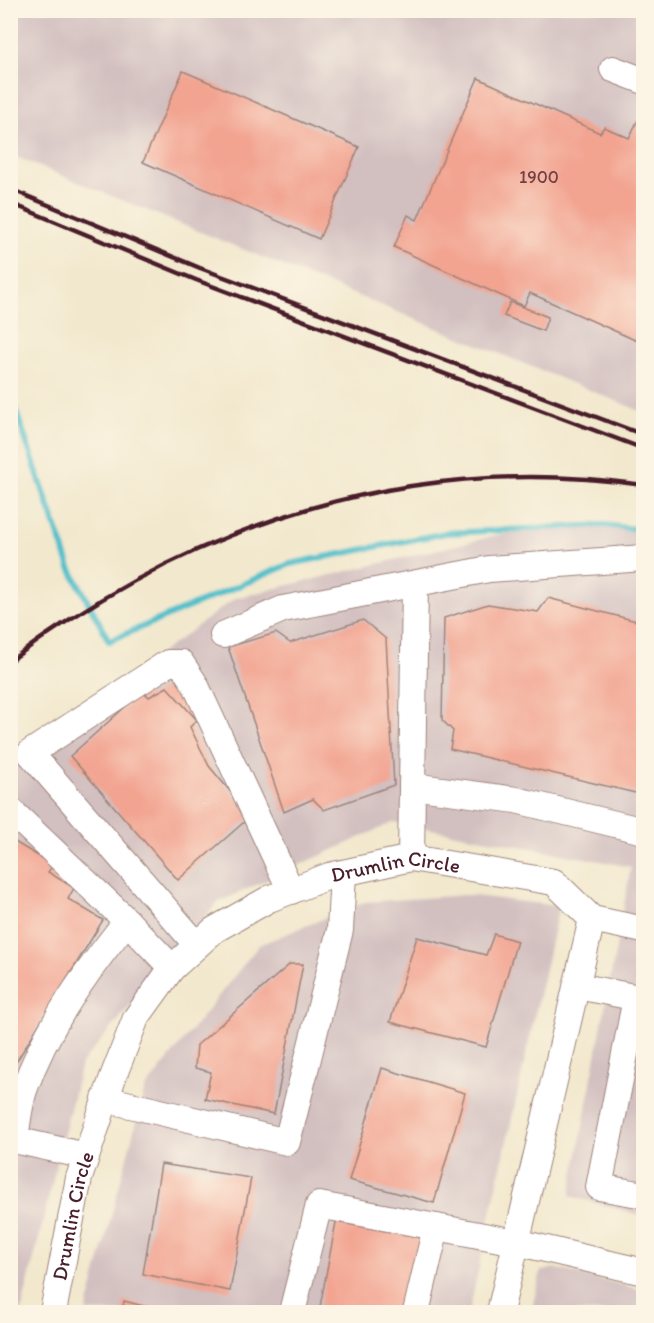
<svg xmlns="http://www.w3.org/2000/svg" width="654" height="1323" font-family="Itim,sans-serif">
<rect width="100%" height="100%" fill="#fcf5e5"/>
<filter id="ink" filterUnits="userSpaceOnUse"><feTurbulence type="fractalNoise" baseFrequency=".0167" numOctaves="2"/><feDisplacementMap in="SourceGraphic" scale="12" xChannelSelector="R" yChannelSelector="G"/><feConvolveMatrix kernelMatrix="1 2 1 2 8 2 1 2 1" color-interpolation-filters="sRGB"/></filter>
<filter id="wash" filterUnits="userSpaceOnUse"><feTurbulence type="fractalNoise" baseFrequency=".008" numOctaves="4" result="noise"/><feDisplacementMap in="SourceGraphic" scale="24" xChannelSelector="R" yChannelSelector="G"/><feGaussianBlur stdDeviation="1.35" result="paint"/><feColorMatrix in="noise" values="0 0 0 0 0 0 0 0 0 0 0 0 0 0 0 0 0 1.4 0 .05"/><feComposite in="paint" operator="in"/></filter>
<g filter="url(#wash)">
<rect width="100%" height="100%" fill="#f2e8cd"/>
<path fill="#d2bfc0" d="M10,11H643V412L11,155Z
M528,528H643V1216L570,1196L631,867L394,822L217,903L81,1064L21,1312H11V765L235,598Z
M466,895L559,906L469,1312H86L145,1089L259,945L365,902Z
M555,1268L643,1290V1312H531L541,1271Z"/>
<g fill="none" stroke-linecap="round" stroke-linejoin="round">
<path stroke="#52bfcb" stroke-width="6" d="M10,394L70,568L109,641L290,564L446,533L604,525L644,530"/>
</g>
<g id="blocks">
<path fill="#f2a491" d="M183,71L359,147L319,239L143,162Z
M478,78L600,133L604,127L629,138L639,118L644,120V344L530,293L524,306L394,247L408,215L417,220Z
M510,302L548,317L543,331L504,316Z
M548,598L644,623V795L450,749L453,731L442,720L444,618L488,604L538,612Z
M363,620L386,639L394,785L324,810L313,799L284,812L228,647L276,633L290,643Z
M167,687L197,720L190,727L209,766L251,816L178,880L70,756L143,691L149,697Z
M10,839L53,865L48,872L74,888L68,899L103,920L10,1072Z
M494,934L517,941L486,1047L390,1022L417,937L486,955Z
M290,964H303L274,1114L205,1099L211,1072L195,1068L197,1045Z
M382,1068L465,1093L434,1203L349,1180Z
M161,1164L251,1178L230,1291L143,1274Z
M336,1222L424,1238L411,1312H319Z
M124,1301L167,1312H122Z"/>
</g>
</g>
<g filter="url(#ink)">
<use href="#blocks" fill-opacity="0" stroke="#9e847c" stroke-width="1.5"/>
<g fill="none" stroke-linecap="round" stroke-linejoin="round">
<defs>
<g id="minor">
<path d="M613,69L644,81"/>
<path d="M223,635L283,609L489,569L644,558"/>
<path d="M412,786L516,800L644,831"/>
<path d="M10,810L127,921L172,968"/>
<path d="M411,858L415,584"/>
<path d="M592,919L644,930"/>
<path d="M197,945L30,753L168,663H181L195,684L291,891"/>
<path d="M577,986L644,999"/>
<path d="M636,998L599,1187L644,1195"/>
<path d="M105,1099L287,1142L340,930L343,873"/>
<path d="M10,1139L86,1156"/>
<path d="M15,1140C17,1124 19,1106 24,1090C46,1027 86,972 127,921"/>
<path id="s1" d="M53,1312L79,1178L113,1077L136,1018L172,968L214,930L269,899L329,876L411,858L554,882L592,919L500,1312"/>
<path d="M292,1312L319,1205L516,1242L644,1272"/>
<path d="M416,1312L436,1227"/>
</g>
</defs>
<use href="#minor" stroke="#9e847c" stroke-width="28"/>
<use href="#minor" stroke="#fff" stroke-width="26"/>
<path stroke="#4a1f2b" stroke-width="4.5" d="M10,189L200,268L644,435
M10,203L196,280L644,449
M10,661C196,522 411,452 644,485"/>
</g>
</g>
<g text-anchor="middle" stroke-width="6" stroke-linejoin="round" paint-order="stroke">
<g font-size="18" fill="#744044">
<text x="539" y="183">1900</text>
</g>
<g font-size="21" fill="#4a1f2b" stroke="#fcf5e5">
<text dy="7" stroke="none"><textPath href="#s1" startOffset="620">Drumlin Circle</textPath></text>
<text dy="7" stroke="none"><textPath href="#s1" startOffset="98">Drumlin Circle</textPath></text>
</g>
</g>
<rect width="654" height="1323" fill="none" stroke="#fcf5e5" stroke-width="36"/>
</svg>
